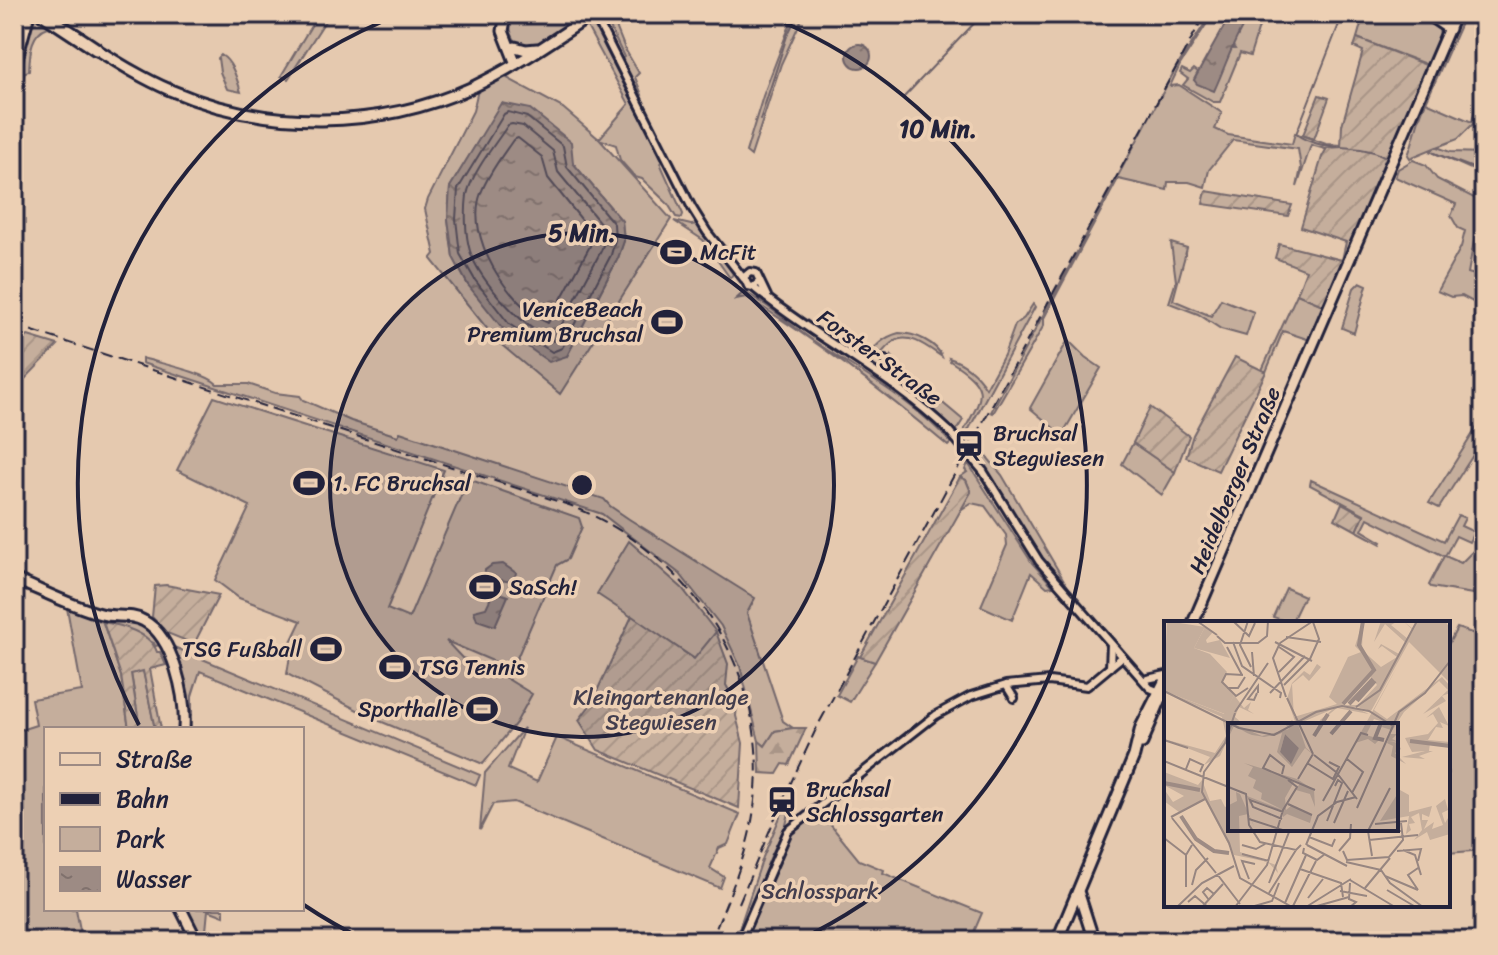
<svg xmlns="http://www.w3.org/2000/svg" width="1498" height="955" font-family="Sriracha,sans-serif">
<defs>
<pattern id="forest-firs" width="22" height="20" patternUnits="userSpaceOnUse" patternTransform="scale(2)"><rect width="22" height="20" fill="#c5ae9c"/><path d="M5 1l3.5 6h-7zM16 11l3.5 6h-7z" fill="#a99587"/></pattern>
<pattern id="garden-furrows" width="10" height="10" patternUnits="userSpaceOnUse" patternTransform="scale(2)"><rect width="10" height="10" fill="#c5ae9c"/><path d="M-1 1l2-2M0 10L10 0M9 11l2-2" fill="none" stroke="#a99587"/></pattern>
<pattern id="water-ripples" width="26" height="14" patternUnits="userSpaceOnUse" patternTransform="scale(2)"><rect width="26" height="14" fill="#9d8b84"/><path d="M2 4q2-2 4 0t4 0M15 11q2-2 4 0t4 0" fill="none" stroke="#80716d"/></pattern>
</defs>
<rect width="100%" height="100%" fill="#e5c9af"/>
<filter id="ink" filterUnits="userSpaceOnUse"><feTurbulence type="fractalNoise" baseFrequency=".0125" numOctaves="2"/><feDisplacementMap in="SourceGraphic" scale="16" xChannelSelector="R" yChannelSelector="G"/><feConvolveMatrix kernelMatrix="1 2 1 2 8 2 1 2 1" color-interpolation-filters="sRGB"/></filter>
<g filter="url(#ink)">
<path fill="#c5ae9c" stroke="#74686c" stroke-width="2" fill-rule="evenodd" d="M37,14L196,102L325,122L466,94L597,14H611L625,49L639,73L635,77L642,95L637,97L620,60L624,57L604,15L592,22L662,159L661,165L683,214L682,218L676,217L668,204L642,179L635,177L620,160L616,145L599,139L671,219L560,394L497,341L431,259L435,254L425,209L428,199L473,111L478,90C372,132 252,137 148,85C126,74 104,62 84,49C72,42 61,31 48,27C30,33 30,54 29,71L25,72L14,106V77L31,18L34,21ZM586,25L629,104L599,139L563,108L505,77ZM502,103L573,163L622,221L624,241L618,258L567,356L468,285L453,257L448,219L450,187Z
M512,14H586L536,45H520C509,36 509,26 512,14Z
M794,14H804L781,64L751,156L746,152L763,96Z
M1211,14H1213L1180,65L1170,86L1179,85L1222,113L1215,129L1228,135L1292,144L1295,133L1326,144L1341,145V147L1325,149L1311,145L1297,187L1301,168L1298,149L1233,140L1209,170L1205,187L1189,182H1168L1167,190L1118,179L1044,318V325L995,410L993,413L991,412L1176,68Z
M1246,14H1263L1250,56L1240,53L1220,102H1213L1183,85L1188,79L1180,73L1182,69L1190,73L1194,69L1198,72L1194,80L1214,90L1231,49H1235L1232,44L1247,19Z
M1364,14H1418L1439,28L1440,37L1428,65L1357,38Z
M1458,14H1465L1426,102L1472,122L1478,94L1484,96V113L1458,139L1437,147L1450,152L1484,153V169L1473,170L1435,153L1431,152L1434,148L1410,158L1408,155C1415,138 1417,120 1425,104L1418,108Z
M317,16L325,21L288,79L281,76Z
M221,55C233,62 237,80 241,92L227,89L220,72L218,58Z
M1413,160L1426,165L1437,179L1484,203V211L1480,219L1484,221V232L1476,230L1468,273L1484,278V308L1462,296L1451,297L1437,291L1461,247L1465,231L1458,228L1451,216L1456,204L1395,177L1398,169Z
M674,221L691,225L698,224L733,274L730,278L703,240Z
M1171,243L1187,248L1173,300L1211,316L1221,299L1254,312L1246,336L1221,329L1198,314L1169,303L1176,281Z
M1360,282L1367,285L1354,333L1342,328L1354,288Z
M744,292C765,302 781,317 800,331C851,369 909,395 951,443L948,446C885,393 817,340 746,297L736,299Z
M1297,294L1325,306L1310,340L1283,331L1266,372L1262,370Z
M1033,304L1035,307L963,440L961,436C982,396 994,389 950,361L949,358C965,363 977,374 986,388L1004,355L1015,325L1024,318Z
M899,333C915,333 937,343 942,357C929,348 909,331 893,342C885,347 881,356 873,361H866C873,347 883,337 899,333Z
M1068,340L1085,357L1101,368L1062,435L1030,408Z
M891,355L901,368L963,420L956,431L892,372L889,364Z
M142,358C159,363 207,373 217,384H248L275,393L300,396L303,400L351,421L398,436L400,432L604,499L610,506L629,519L755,598L747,613L783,721L793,728L775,731L765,746L759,741L740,666L721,626L680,574L602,514L142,363Z
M214,397L444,470L387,609L409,618L468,479L579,518L582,527L568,559L557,565L514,665H502L446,641L462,658L501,675L532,694L516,723L483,764L375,719L287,674L290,656L287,650L301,621L239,598L215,580L250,506L177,470Z
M1479,424L1484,426V438L1439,508L1429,503Z
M1133,443L1175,472L1162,495L1122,464Z
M977,445L1002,475L1075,599L1042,557L975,451Z
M968,463L1032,563L1053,586L1047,587L1031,573L1012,620L981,606L1007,545L1006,535L985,506L971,503L959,511L971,492L966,480L960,477L967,472L965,470Z
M1311,480L1444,541L1458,515L1465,518L1461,526L1474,532L1469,542L1456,536L1445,556L1461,563L1473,551L1483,554L1473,594L1431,587L1429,585L1444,556L1368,518L1362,530L1382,542L1381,544L1357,531L1364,514L1310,485Z
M629,541L682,588L716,632L695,659L597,594Z
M1286,588L1304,596L1291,623L1273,617Z
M67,608L103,622V618C128,619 148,620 160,645L155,646L154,643L103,623L121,676L129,729H46V909H76L81,935L91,941H14V732L36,725L31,699L82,691Z
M1457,628L1484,637V850L1448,853V645Z
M169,645L480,775L476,785L200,671L192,696V714L189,716Z
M858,656L875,662L850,702L837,695Z
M143,670L155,729H140L131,673Z
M524,728L508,769L537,782L557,737L740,814L728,844L719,848L710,868L724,877L720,888L514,802L493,804L480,830L485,773Z
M786,803L791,805L786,825L771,856L737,941H735L763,857Z
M818,814L825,818L859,860L884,870L883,873L982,913L970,941H743L787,838L793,831Z
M181,909H224V916L208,910L205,941H197Z"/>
<path fill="url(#forest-firs)" stroke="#74686c" stroke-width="2" d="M793,728H806L789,765L783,764L777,774L760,773L759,741L765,746L775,731Z"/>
<path fill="url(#garden-furrows)" stroke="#74686c" stroke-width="2" d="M1357,38L1426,65L1325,306L1297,294L1306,270L1275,258L1279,244L1342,260L1346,242L1301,227L1322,157L1327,148L1341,147L1342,125L1363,51L1354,47Z
M1319,95L1329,98L1314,139L1303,135Z
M1206,191L1292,205L1288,216L1203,204Z
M28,336L58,345L21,383L14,368V348Z
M1235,357L1266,372L1218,471L1186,457L1193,435Z
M1150,407L1189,436L1175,472L1133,443Z
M960,477L966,480L971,492L875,662L860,657Z
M1342,503L1364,515L1357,531L1335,519Z
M166,585L219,595L194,644L167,633L152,617L155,586Z
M632,616L694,659L716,632L728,664L726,685L737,705L736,716L743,743L739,808L598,750L579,720L591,704Z
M103,622C121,625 151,633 157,652H160L166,665L150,669L161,729H155L143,671L131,674L140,729H129L121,676Z"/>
<path fill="url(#water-ripples)" stroke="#6c6167" stroke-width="2" d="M1231,14H1246L1247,19C1232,43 1226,65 1214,91L1197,84L1194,80Z
M847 56a12 12 0 1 1 24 0a12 12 0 1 1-24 0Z
M501,103L530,109L571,142L573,163L622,221L624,241L618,258L567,356L549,362L504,330L468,285L453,257L448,219L450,187Z
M503,564L516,573L513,582L499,580L493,584L484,579L485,570L492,565Z
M494,591L508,596L495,626L477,620L474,611L486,608Z"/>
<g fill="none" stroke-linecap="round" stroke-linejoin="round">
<path stroke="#534c58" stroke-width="2" d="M508,112L527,117L563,146L567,167L614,224L615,240L611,255L562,348L552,352L509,324L475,280L460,254L456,219L458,189L504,114Z
M512,124L523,126L553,151L558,172L605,229V239L601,251L553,341C525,329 479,281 470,251C465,234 465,211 467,195C471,174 496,143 508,125Z
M518,138L542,157L548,178L593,234L590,246L548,323C509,306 464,237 481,193C488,174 502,156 513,140Z"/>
<path stroke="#6c6167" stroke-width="2" d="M1343,14L1296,134C1321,153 1357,142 1384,156
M904,97L983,14
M760,120L787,36L798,14
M1434,153L1473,168H1484"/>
<defs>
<path id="minor" d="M594,14L692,208L707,232L744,279
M759,282L753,287L748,286L744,277L750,272L756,273L767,296
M753,287C816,339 890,374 949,431
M885,360L892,383
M983,471L1039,561L1150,688L1162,693
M1110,667L1111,644
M1147,679L1166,675
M1006,685L1014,698
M740,941L788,831L936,715L971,696L1006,685L1049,681L1087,686L1122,657"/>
<path id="major" d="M506,14L503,31L516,64
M1427,14L1449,29
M1438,16L1446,14
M14,43L22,14
M515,47L526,50L537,49
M96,49C120,64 144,79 170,90C265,131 379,130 473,87C515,67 554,40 593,14
M14,69L29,14
M14,579C43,591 71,606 101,614C115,618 131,613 144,621C174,637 186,698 184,729
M1193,623L1455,14
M1142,743L1166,687
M1078,891L1094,941
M181,909L197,941
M1057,941L1134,756L1141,727L1166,678"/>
<path id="highway" d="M43,14L96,49"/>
</defs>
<use href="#minor" stroke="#22223b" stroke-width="12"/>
<use href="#major" stroke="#22223b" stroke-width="15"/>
<use href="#highway" stroke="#22223b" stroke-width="17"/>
<use href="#minor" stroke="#edd0b4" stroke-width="6"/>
<use href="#major" stroke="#edd0b4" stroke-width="9"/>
<use href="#highway" stroke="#edd0b4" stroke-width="11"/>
<path stroke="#22223b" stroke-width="2" stroke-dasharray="12 6" stroke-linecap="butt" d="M14,325L569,505C692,553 773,676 754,808C748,855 728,898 711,941
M739,903L780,806L817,727L1205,14"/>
<defs>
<path id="minor-bridge" d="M949,431L983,471"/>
</defs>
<use href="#minor-bridge" stroke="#22223b" stroke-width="12" stroke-linecap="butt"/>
<use href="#minor-bridge" stroke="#edd0b4" stroke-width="6"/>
</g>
</g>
<circle cx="582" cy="485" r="252" fill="#22223b" fill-opacity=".12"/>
<g fill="none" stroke="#22223b" stroke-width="4">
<circle cx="582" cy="485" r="252"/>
<path d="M365 940A504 504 0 0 1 304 905M139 725A504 504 0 0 1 401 14M763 14A504 504 0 0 1 799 940"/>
</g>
<defs>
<symbol id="stadium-bare" viewBox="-9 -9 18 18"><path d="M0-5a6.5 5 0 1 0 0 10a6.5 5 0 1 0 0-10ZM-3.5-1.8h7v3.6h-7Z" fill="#22223b" stroke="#edd0b4" stroke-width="2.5" paint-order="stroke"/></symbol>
<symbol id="station-bare" viewBox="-9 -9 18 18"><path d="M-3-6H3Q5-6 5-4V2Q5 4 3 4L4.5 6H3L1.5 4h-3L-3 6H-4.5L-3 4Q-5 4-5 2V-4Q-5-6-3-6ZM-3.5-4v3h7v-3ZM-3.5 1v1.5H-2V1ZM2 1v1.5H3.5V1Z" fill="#22223b" stroke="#edd0b4" stroke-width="2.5" paint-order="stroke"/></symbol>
</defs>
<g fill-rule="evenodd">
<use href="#stadium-bare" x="654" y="230" width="44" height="44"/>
<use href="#stadium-bare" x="645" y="300" width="44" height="44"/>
<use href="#station-bare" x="947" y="424" width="44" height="44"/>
<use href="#stadium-bare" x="287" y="461" width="44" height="44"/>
<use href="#stadium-bare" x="463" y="565" width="44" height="44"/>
<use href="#stadium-bare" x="304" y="627" width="44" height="44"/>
<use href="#stadium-bare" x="373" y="645" width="44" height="44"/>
<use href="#stadium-bare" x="460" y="687" width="44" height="44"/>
<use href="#station-bare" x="760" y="780" width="44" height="44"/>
</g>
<g text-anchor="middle" stroke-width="7" stroke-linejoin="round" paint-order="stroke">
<g font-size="22" fill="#22223b" stroke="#edd0b4" text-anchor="start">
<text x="700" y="260">McFit</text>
<text x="643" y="317" text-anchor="end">VeniceBeach<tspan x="643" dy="25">Premium Bruchsal</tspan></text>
<text x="993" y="441">Bruchsal<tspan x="993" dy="25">Stegwiesen</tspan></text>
<text x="333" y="491">1. FC Bruchsal</text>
<text x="509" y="595">SaSch!</text>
<text x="302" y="657" text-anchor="end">TSG Fußball</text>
<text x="419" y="675">TSG Tennis</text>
<text x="458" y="717" text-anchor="end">Sporthalle</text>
<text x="806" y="797">Bruchsal<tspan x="806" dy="25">Schlossgarten</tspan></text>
</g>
<g font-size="22" fill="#22223b" stroke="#edd0b4">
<text transform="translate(880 357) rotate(36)" y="8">Forster Straße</text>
<text transform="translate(1234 480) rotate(-67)" y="8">Heidelberger Straße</text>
</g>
<g font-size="22" fill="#433e4e" stroke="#edd0b4">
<text x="661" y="705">Kleingartenanlage<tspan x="661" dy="25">Stegwiesen</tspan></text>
<text x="820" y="899">Schlosspark</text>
</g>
</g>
<g transform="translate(1164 621)">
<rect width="286" height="286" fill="#e5c9af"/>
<path d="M199,0L198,29L217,46L233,36L218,25L214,28L217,23L235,33L242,22L221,3L210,21L217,0H234L227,4L244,18L249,9L239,0L249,8L253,0H281L286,7V62L245,21L207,90L193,86H173L194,88L205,93L173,87L157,100L149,119L156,99L169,88L134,103L142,127L172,152L141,127L128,146L113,131L118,112L110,115H105L100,116L95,115L88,114L83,112L76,108L70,105L56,135L40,144L46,136L0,118L51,132L62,115L58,96L0,70L60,93L70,74L80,87L87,81L84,89L90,93L75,86L71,96L87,103L71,96L79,103L65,101L98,115L125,108L122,104L128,99L132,103L123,78L128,62L140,50L146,54L153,43L157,46L145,60L139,54L128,63L130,96L173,83L165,76L184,36L197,31L191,25ZM207,56L213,64L194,84H180ZM121,113L135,127L126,142L116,131ZM41,6L49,11L42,19L43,22L56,19L66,37L30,27ZM234,44L210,89L223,98L278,56L286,65V72L278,75L282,80L259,93L284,69L275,60L240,91L226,113H233L228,118L235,121L225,120L234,122L237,128L231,132L242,143L227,135L229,125L223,122L227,109L218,106L219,101L210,98L202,114L216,118L211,123L204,118L191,122ZM275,86L285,105L276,101L279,107L272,106L264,119L286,121V125L266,122L265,130H269L255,135L261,138L238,136L261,130L248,131L241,117L264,113L274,102L269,93L262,97ZM80,142L133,158L150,169L151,186L146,173L132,169L136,162L126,157L130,161L121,177L122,189L127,185L148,194L146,202L123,193L119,196V191L87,178L86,183L83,175L119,189L97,178L98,172L89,167L92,159L84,155L89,146ZM0,151L34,164L38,159L46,180L57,178L61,186L73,180L72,171L76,173L90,205L84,193L75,195L76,231L112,244L114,252L104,241L70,234L41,179L15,191L0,180V168L9,181L20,175L0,164ZM236,169L245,174V191L268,185L265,196L258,193V199H264L260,208L270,201L268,208L279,204L272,185L281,178L284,189L278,192L281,202L284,197L286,201V213L266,219L263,211L250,219L258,209L255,192L247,196L251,202L245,203L247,209L242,213L245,195L216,200Z" fill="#c5ae9c" fill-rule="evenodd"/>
<path d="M3,0L41,6L30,27L46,33L63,51L58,61L70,74L61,93L0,70Z" fill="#c5ae9c"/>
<path d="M121,113L135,127L127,143L116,131Z" fill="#9d8b84"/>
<path fill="none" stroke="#9d8b84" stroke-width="4" d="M193,80L211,60M179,83L210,49L195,24L199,0M185,83L209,58M217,102L211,117L220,119M167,113L187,90M150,115L164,93M246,120L286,125M0,162L36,169M17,195L32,218L50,230L65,232"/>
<path fill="none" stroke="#978681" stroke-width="2" d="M33,0L53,14M69,0L85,15L91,2M84,0L76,24L87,46M53,15L61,22H94L103,15L104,0M122,16L157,21M69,21L78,45L117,72L116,77M111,21L148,40M116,22L109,37L122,76M116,22L149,0M63,26L78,54M115,26L130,36L115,51M88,31L90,55M146,38L155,18L149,1M79,54L62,53L58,61L72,75L84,67M120,64L146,38M63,67H74L81,56M0,70L75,107M93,72L90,79L84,78L94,65V72M106,72L141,35M123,77L149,133M192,86L216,69L253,0M71,91L104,42M71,92L61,122L40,151L38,171L65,222L76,257L128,286M75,107L110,114L152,91L178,85L205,90L229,105M0,119L24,127M150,134L172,151L193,178M183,138L199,151L188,172M0,140L37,155M143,142L169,158L175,146L165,141M22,148L26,138L39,144L36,151M118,153L120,145L106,134L99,147L151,169M37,155L82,173L85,204L96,221L132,229L137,224M134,158L149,133M159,180L197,112L204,114M124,183L148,194M193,187L235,91L261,72L286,40M7,196L41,178M8,197L52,252M85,198L125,211L105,262M118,198L89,186L86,179L119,191M163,200L178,162L174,159L171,165M170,202L184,170M211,203L243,200M212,210H238M145,216L168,225L171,218M0,217L22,234M205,219L254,214M78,224L92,228L101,223M142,224L154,195L173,181L192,176M143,224L183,245M140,227L139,232L153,239L161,233M239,229L251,234L257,254M175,230L186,217L187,203M179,230L183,239L225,236L239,219L237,202M233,230L257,228L254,240M78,233L105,240M208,235L204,210L226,167M182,241L217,249M136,248L177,262L179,276M217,249L226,262L259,286M53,253L76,283M221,255L254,269M85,258L78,240L91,243M186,259L231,286M186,262L185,278L192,281L186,286M28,264L32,249L44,237M22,266V234L28,224M201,267L226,237M223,269L250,285M254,269L244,254L254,247M176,270L203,275M105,272L132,229M144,277L159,258M45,279L39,271L43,267L50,273M24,281L31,275L44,286M121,282L142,234M129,285L152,240M153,285L185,276M13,286L38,262L70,245M38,286L59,263M71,286L103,244L119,189L133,166L124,159M87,286L108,280L115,262M142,286L187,258"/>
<path fill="#22223b" fill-opacity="0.15" stroke="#22223b" stroke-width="4" d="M64,102H234V210H64Z"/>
<rect width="286" height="286" fill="none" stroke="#22223b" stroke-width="4"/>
</g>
<circle cx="582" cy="485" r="12" fill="#22223b" stroke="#edd0b4" stroke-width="4"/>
<g font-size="24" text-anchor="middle" font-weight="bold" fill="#22223b" stroke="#edd0b4" stroke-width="7" stroke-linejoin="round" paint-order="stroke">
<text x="938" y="137">10 Min.</text>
<text x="582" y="241">5 Min.</text>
</g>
<rect width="1498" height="955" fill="none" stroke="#edd0b4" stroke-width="48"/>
<rect x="24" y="24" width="1450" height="907" fill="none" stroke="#22223b" stroke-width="3" filter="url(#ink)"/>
<rect x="44" y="727" width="260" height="184" fill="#edd0b4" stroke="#9c8a84" stroke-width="2"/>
<rect x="60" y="753" width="40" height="12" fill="#edd0b4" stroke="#9c8a84" stroke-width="2"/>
<text x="116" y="767" font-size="24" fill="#22223b">Straße</text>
<rect x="60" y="793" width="40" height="12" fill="#22223b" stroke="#9c8a84" stroke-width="2"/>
<text x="116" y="807" font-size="24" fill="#22223b">Bahn</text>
<rect x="60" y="827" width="40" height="24" fill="#c5ae9c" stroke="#9c8a84" stroke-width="2"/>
<text x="116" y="847" font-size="24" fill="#22223b">Park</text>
<rect x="60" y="867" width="40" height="24" fill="url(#water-ripples)" stroke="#9c8a84" stroke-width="2"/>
<text x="116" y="887" font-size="24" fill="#22223b">Wasser</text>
</svg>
